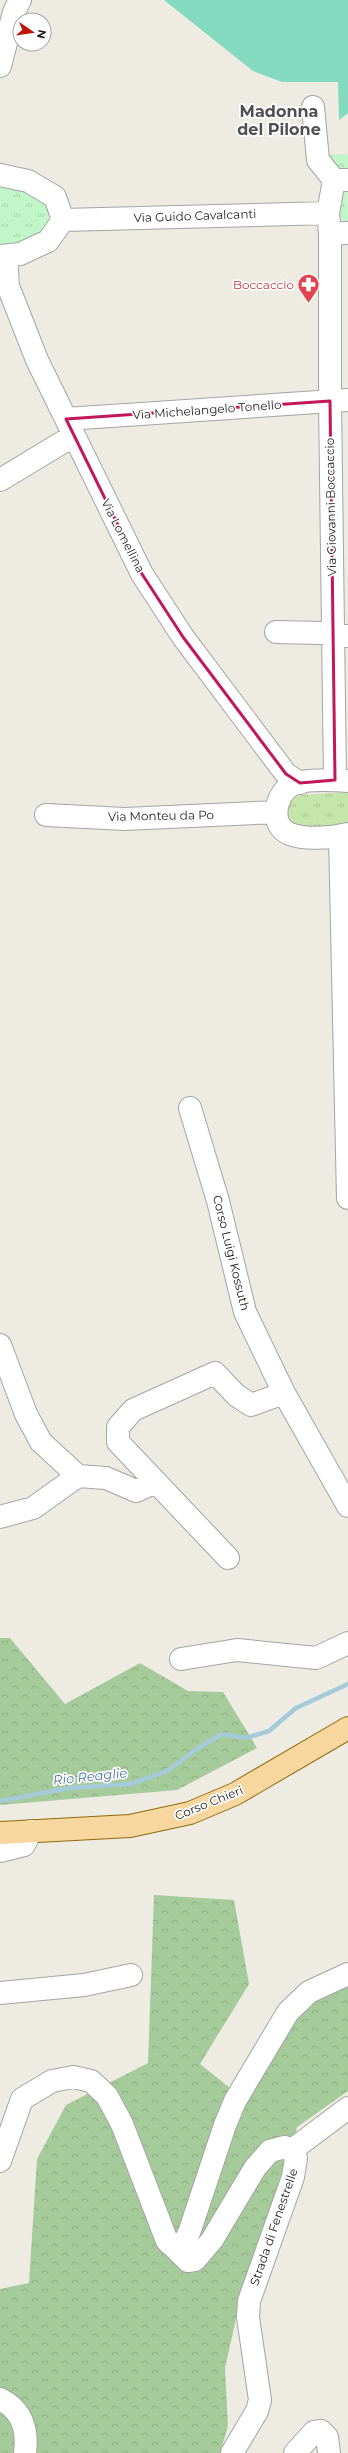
<svg xmlns="http://www.w3.org/2000/svg" width="348" height="2453" font-family="Montserrat,sans-serif">
<defs>
<pattern id="grass-tufts" width="24" height="20" patternUnits="userSpaceOnUse"><rect width="24" height="20" fill="#c4e6ab"/><path d="M3 7l-1-3M5 7V3M7 7l1-3M15 17l-1-3M17 17v-4M19 17l1-3" fill="none" stroke="#a8c593"/></pattern>
<pattern id="forest-crowns" width="20" height="18" patternUnits="userSpaceOnUse"><rect width="20" height="18" fill="#a5cb9a"/><path d="M2 6a3 3 0 1 1 6 0M12 15a3 3 0 1 1 6 0" fill="none" stroke="#8eae84"/></pattern>
<pattern id="park-tufts" width="24" height="20" patternUnits="userSpaceOnUse"><rect width="24" height="20" fill="#c1f6c9"/><path d="M3 7l-1-3M5 7V3M7 7l1-3M15 17l-1-3M17 17v-4M19 17l1-3" fill="none" stroke="#a5d2ac"/></pattern>
</defs>
<rect width="100%" height="100%" fill="#eeebe3"/>
<path fill="url(#grass-tufts)" d="M348,792V824L306,828L288,823L284,805L294,797L301,795Z"/>
<path fill="url(#forest-crowns)" d="M0,1638H10L65,1704L140,1663L188,1691L223,1692L257,1748L177,1790L0,1805Z
M154,1895L234,1900L249,1984L200,2064L245,2100L305,2007L348,1984V2091L297,2127L285,2181L242,2292L225,2368L228,2426L220,2453H0V2289L29,2283L37,2159L66,2105L148,2063Z"/>
<path fill="url(#park-tufts)" d="M348,154V176H339L325,155Z
M0,184L46,197L56,221L41,239L0,248Z
M347,187L348,228H346C337,214 336,200 347,187Z"/>
<path fill="#84dabe" d="M164,0H348V113L339,120L338,82H282L253,71Z"/>
<g fill="none" stroke-linecap="round" stroke-linejoin="round">
<path stroke="#a5cbda" stroke-width="4.5" d="M0,1801L69,1788L131,1784L167,1771L201,1746L222,1734L246,1738L269,1731L296,1708L348,1684"/>
<defs>
<path id="minor" d="M0,66L14,12L20,0
M313,107L318,160L334,180
M0,175L28,181L55,197L63,220L48,241L20,254L0,256
M348,180H334L328,213L330,234L348,233
M63,220L328,213
M330,234V401L335,780
M6,256L8,286L37,360L142,574L183,637L286,774L300,783
M66,419L348,400
M0,480L73,436
M276,632L323,633L333,636H347
M348,781C334,780 302,778 290,786C275,796 269,826 290,834C305,840 332,838 348,834
M46,815L125,819L276,812
M340,836L348,1198
M190,1108L218,1201L245,1312L284,1393L348,1506
M0,1345L26,1414L41,1442L78,1476
M0,1517L33,1508L78,1476L106,1478L136,1491L156,1482
M228,1558L118,1442V1427L133,1410L215,1373L236,1395L251,1405L284,1393
M181,1659L237,1650L316,1658L348,1643
M0,1851L24,1845L31,1831
M0,1993L84,1985L131,1975
M292,2150L348,2108
M0,2161L22,2099L52,2081L73,2077L91,2081L107,2096L122,2124L167,2241L175,2248C184,2244 187,2238 190,2230L225,2125L235,2101L288,2012L309,1992L348,1974
M175,2248L188,2261L195,2260L212,2240L255,2168L270,2151L285,2147L292,2150L296,2158L293,2177L249,2301L248,2317L260,2400L257,2411L232,2453
M0,2399C22,2410 28,2429 25,2453
M295,2453L314,2432L321,2431L327,2437L329,2453"/>
<path id="major" d="M0,1833L130,1826L190,1813L235,1794L348,1728"/>
</defs>
<use href="#minor" stroke="#a4a4a4" stroke-width="24"/>
<use href="#major" stroke="#8f6a07" stroke-width="24"/>
<use href="#minor" stroke="#fff" stroke-width="22"/>
<use href="#major" stroke="#f7d69f" stroke-width="22"/>
</g>
<path fill="none" stroke="#c2185b" stroke-width="3" stroke-linejoin="round" d="M330,401L335,780L300,783L286,774L183,637L142,574L66,419Z"/>
<defs>
<symbol id="pharmacy-pin" viewBox="-11 -11 22 30"><path d="M0 17L-7.5 6A9.5 9.5 0 1 1 7.5 6Z" fill="#e0444e" stroke="#fff"/><path d="M-2-6h4v4h4v4h-4v4h-4v-4h-4v-4h4Z" fill="#fff"/></symbol>
</defs>
<g fill-rule="evenodd">
<use href="#pharmacy-pin" x="296" y="272" width="25" height="34"/>
</g>
<g text-anchor="middle" stroke-width="3.5" stroke-linejoin="round" paint-order="stroke">
<g font-size="12" fill="#1d1d1d" stroke="#fff">
<text transform="translate(195 216) rotate(-2)" y="4">Via Guido Cavalcanti</text>
<text transform="translate(207 410) rotate(-4)" y="4">Via Michelangelo Tonello</text>
<text transform="translate(331 507) rotate(-91)" y="4">Via Giovanni Boccaccio</text>
<text transform="translate(123 536) rotate(63)" y="4">Via Lomellina</text>
<text transform="translate(161 816) rotate(-1)" y="4">Via Monteu da Po</text>
<text transform="translate(231 1253) rotate(76)" y="4">Corso Luigi Kossuth</text>
<text transform="translate(209 1803) rotate(-22)" y="4">Corso Chieri</text>
<text transform="translate(274 2227) rotate(-71)" y="4">Strada di Fenestrelle</text>
</g>
<g font-size="12" fill="#be3a42" stroke="#fff" text-anchor="end">
<text x="294" y="289">Boccaccio</text>
</g>
<g font-size="13" font-style="italic" fill="#4e76a8" stroke="#fff">
<text transform="translate(90 1776) rotate(-6)" y="5">Rio Reaglie</text>
</g>
<g font-size="16" font-weight="bold" fill="#505050" stroke="#fff">
<text x="279" y="117">Madonna<tspan x="279" dy="18">del Pilone</tspan></text>
</g>
</g>
<g transform="translate(32 32) rotate(103)"><circle r="19" fill="#ffffff" stroke="#a5a5a5"/>
<path d="M0-3L7 15L0 10L-7 15Z" fill="#c11409"/>
<text y="-6" font-size="11" font-weight="bold" text-anchor="middle" fill="#1d1d1d">N</text>
</g>
</svg>
